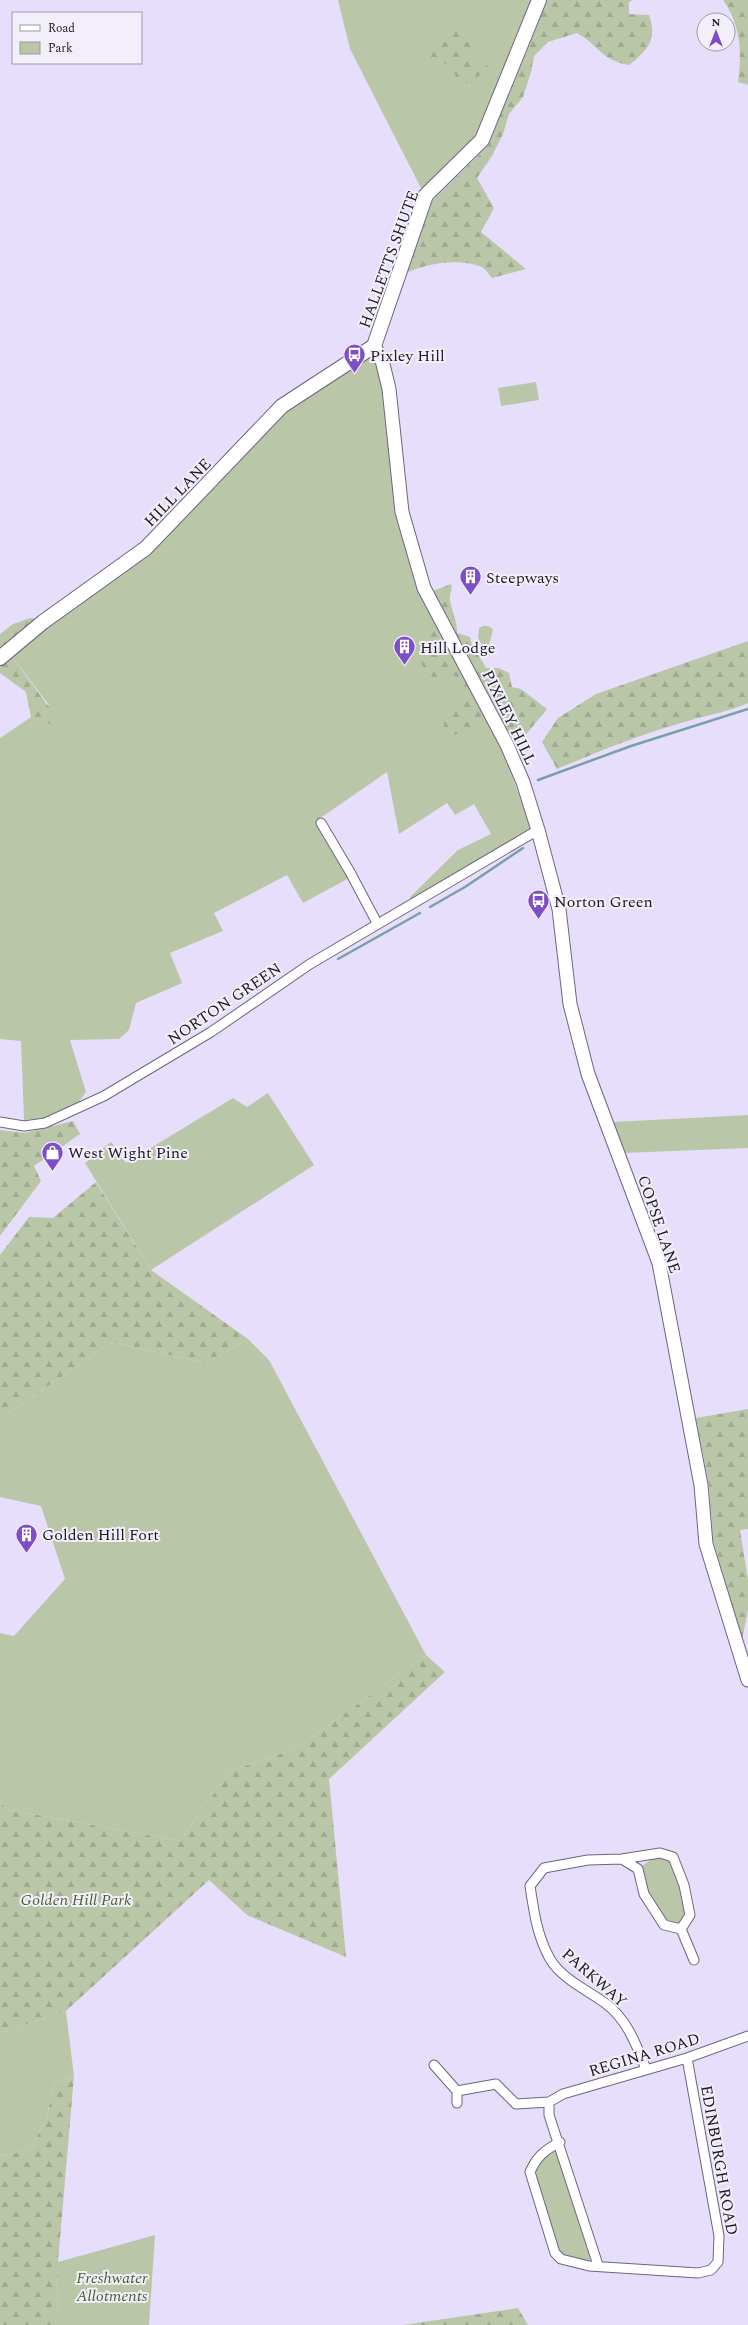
<svg xmlns="http://www.w3.org/2000/svg" width="748" height="2325" font-family="Spectral,serif">
<defs>
<pattern id="forest-firs" width="22" height="20" patternUnits="userSpaceOnUse"><rect width="22" height="20" fill="#b9c7a8"/><path d="M5 1l3.5 6h-7zM16 11l3.5 6h-7z" fill="#9faa90"/></pattern>
</defs>
<rect width="100%" height="100%" fill="#e7defc"/>
<path fill="#b9c7a8" d="M338,0H534L480,135L422,190L350,49Z
M366,358L378,363L385,390L398,513L501,746L533,833L413,903L410,897L458,850L491,834L474,804L455,815L447,803L399,834L387,772L316,821L351,877L303,903L287,875L214,913L223,931L170,953L182,983L136,1003L129,1030L119,1039L70,1040L86,1092L76,1106L44,1118L24,1120L21,1041L0,1039V738L49,705L10,654L145,554L287,408Z
M536,382L539,400L501,406L498,388Z
M483,626H488L493,629L487,654L478,638L479,628Z
M268,1093L314,1165L151,1270L85,1163L111,1142L126,1163L233,1098L247,1107Z
M748,1115V1148L624,1153L613,1122Z
M248,1339L269,1360L426,1655L297,1748L230,1771L180,1841L5,1809L0,1799V1633L14,1636L65,1579L41,1506L0,1497V1419L112,1342L205,1363Z
M660,1853L673,1857L690,1915L681,1929L664,1925L644,1894L638,1869Z
M66,2011L74,2076L55,2082L46,2119L31,2149L0,2156V2033Z
M550,2150L558,2152L591,2258L589,2260C581,2263 565,2259 560,2253L533,2170Z
M155,2235L149,2325H57L58,2262Z"/>
<path fill="url(#forest-firs)" d="M547,0H633L629,2V14L649,15C658,39 647,51 629,65C600,60 600,46 577,33L548,42L534,56L531,72L523,97L509,114L503,134L492,156L477,178L494,208L481,232L526,269L492,278C489,275 486,269 482,267C457,258 429,263 406,273L432,201L488,146Z
M723,0H748V85L738,82C742,53 741,25 723,0Z
M466,27L476,32L473,43L472,60L493,68L461,86L450,65L426,58L431,53L435,38L449,29Z
M451,584C453,590 449,594 450,600C452,612 457,620 457,633L470,637C473,651 480,655 486,668H499L509,673L512,687L521,689L547,709L524,737L511,738L488,721L468,731L450,736L445,729L442,719L469,695C452,661 451,684 427,675L420,660L409,643L436,623L422,595Z
M30,618L40,619L10,654L60,722L53,725L31,717L26,692L0,673V634L13,624Z
M748,641V703C725,713 702,716 678,724C636,736 597,752 557,769L542,742L558,718L596,694Z
M73,1121L80,1134L34,1166L41,1181L0,1236V1130L24,1133Z
M96,1182L151,1270L248,1339L205,1363L112,1342L0,1419V1255L29,1217L53,1218Z
M748,1409V1529L740,1530L748,1580V1610L742,1640L713,1540L709,1485L696,1418Z
M426,1655L445,1672L329,1779L346,1957L247,1915L209,1880L66,2011L0,2033V1799L5,1809L180,1841L230,1771L297,1748Z
M74,2076L58,2262L57,2325H0V2156L31,2149L46,2119L55,2082Z
M518,2308L528,2325H403Z"/>
<g fill="none" stroke-linecap="round" stroke-linejoin="round">
<path stroke="#77a0a7" stroke-width="2.5" d="M538,780L631,746L748,709
M430,907L465,887L523,848
M338,959L420,913"/>
<defs>
<path id="street" d="M321,823L350,872L377,923
M0,1122L24,1126L45,1123L104,1096L211,1032L310,964L538,830
M622,1859L660,1853L673,1857L684,1885L690,1915L681,1929
M681,1929L694,1960
M434,2065L457,2091L496,2084L516,2104L549,2102
M646,2069C636,2044 627,2019 605,2003C587,1990 562,1979 550,1959C537,1936 534,1912 530,1886L544,1868L588,1860L622,1859L638,1869L644,1894L664,1925L681,1929
M549,2102L563,2094L687,2058L748,2036
M549,2102V2115L598,2265
M457,2103V2091
M560,2142C545,2150 537,2156 530,2172L555,2253L561,2259L589,2266L698,2273L711,2270L718,2262L719,2236L687,2058"/>
<path id="secondary" d="M374,346L382,360L389,389L402,512L424,588L507,745L523,782L538,830L559,909L570,1004L588,1074L659,1263L701,1485L706,1544L748,1680"/>
<path id="primary" d="M0,658L43,622L146,548L282,406L374,346L426,195L482,140L539,0"/>
</defs>
<use href="#street" stroke="#6d657e" stroke-width="11"/>
<use href="#secondary" stroke="#6d657e" stroke-width="15"/>
<use href="#primary" stroke="#6d657e" stroke-width="16"/>
<use href="#street" stroke="#fff" stroke-width="9"/>
<use href="#secondary" stroke="#fff" stroke-width="13"/>
<use href="#primary" stroke="#fff" stroke-width="14"/>
</g>
<defs>
<symbol id="bus-pin" viewBox="-11 -11 22 30"><path d="M0 17L-7.5 6A9.5 9.5 0 1 1 7.5 6Z" fill="#7d4ec6" stroke="#f2effb"/><path d="M-5-6H5V4H4V6H2V4H-2V6H-4V4H-5ZM-3.5-4V0h7V-4ZM-3.5 1.2v1.5H-2V1.2ZM2 1.2v1.5H3.5V1.2Z" fill="#fff"/></symbol>
<symbol id="building-pin" viewBox="-11 -11 22 30"><path d="M0 17L-7.5 6A9.5 9.5 0 1 1 7.5 6Z" fill="#7d4ec6" stroke="#f2effb"/><path d="M-4-6H4V6H1V3H-1V6H-4ZM-2.5-4.3h1.7v1.8h-1.7ZM.8-4.3h1.7v1.8H.8ZM-2.5-1h1.7V.8h-1.7ZM.8-1h1.7V.8H.8Z" fill="#fff"/></symbol>
<symbol id="shop-pin" viewBox="-11 -11 22 30"><path d="M0 17L-7.5 6A9.5 9.5 0 1 1 7.5 6Z" fill="#7d4ec6" stroke="#f2effb"/><path d="M-5-2.5h2.3a2.7 3.5 0 0 1 5.4 0H5L5.5 6h-11ZM-1.5-2.5h3a1.5 2.3 0 0 0-3 0Z" fill="#fff"/></symbol>
</defs>
<g fill-rule="evenodd">
<use href="#bus-pin" x="342" y="342" width="25" height="34"/>
<use href="#building-pin" x="458" y="564" width="25" height="34"/>
<use href="#building-pin" x="392" y="634" width="25" height="34"/>
<use href="#bus-pin" x="526" y="888" width="25" height="34"/>
<use href="#shop-pin" x="40" y="1140" width="25" height="34"/>
<use href="#building-pin" x="14" y="1522" width="25" height="34"/>
</g>
<g text-anchor="middle" stroke-width="4" stroke-linejoin="round" paint-order="stroke">
<g font-size="16" fill="#1d1a24" stroke="#f2effb">
<text transform="translate(388 259) rotate(-70)" y="6">HALLETTS SHUTE</text>
<text transform="translate(177 492) rotate(-46)" y="6">HILL LANE</text>
<text transform="translate(510 717) rotate(64)" y="6">PIXLEY HILL</text>
<text transform="translate(224 1003) rotate(-34)" y="6">NORTON GREEN</text>
<text transform="translate(660 1224) rotate(71)" y="6">COPSE LANE</text>
<text transform="translate(595 1977) rotate(41)" y="6">PARKWAY</text>
<text transform="translate(644 2054) rotate(-17)" y="6">REGINA ROAD</text>
<text transform="translate(720 2160) rotate(80)" y="6">EDINBURGH ROAD</text>
</g>
<g font-size="16" fill="#1d1a24" stroke="#f2effb" text-anchor="start">
<text x="370" y="361">Pixley Hill</text>
<text x="486" y="583">Steepways</text>
<text x="420" y="653">Hill Lodge</text>
<text x="554" y="907">Norton Green</text>
<text x="68" y="1158">West Wight Pine</text>
<text x="42" y="1540">Golden Hill Fort</text>
</g>
<g font-size="16" font-style="italic" fill="#4d602f" stroke="#f2effb">
<text x="76" y="1905">Golden Hill Park</text>
<text x="112" y="2283">Freshwater<tspan x="112" dy="18">Allotments</tspan></text>
</g>
</g>
<rect x="12" y="12" width="130" height="52" fill="#f2effb" stroke="#9d9aa5"/>
<rect x="20" y="25" width="20" height="6" fill="#ffffff" stroke="#9d9aa5"/>
<text x="48" y="32" font-size="12" fill="#1d1a24">Road</text>
<rect x="20" y="42" width="20" height="12" fill="#b9c7a8" stroke="#9d9aa5"/>
<text x="48" y="52" font-size="12" fill="#1d1a24">Park</text>
<g transform="translate(716 32)"><circle r="19" fill="#f2effb" stroke="#9d9aa5"/>
<path d="M0-3L7 15L0 10L-7 15Z" fill="#7d4ec6"/>
<text y="-6" font-size="11" font-weight="bold" text-anchor="middle" fill="#1d1a24">N</text>
</g>
</svg>
